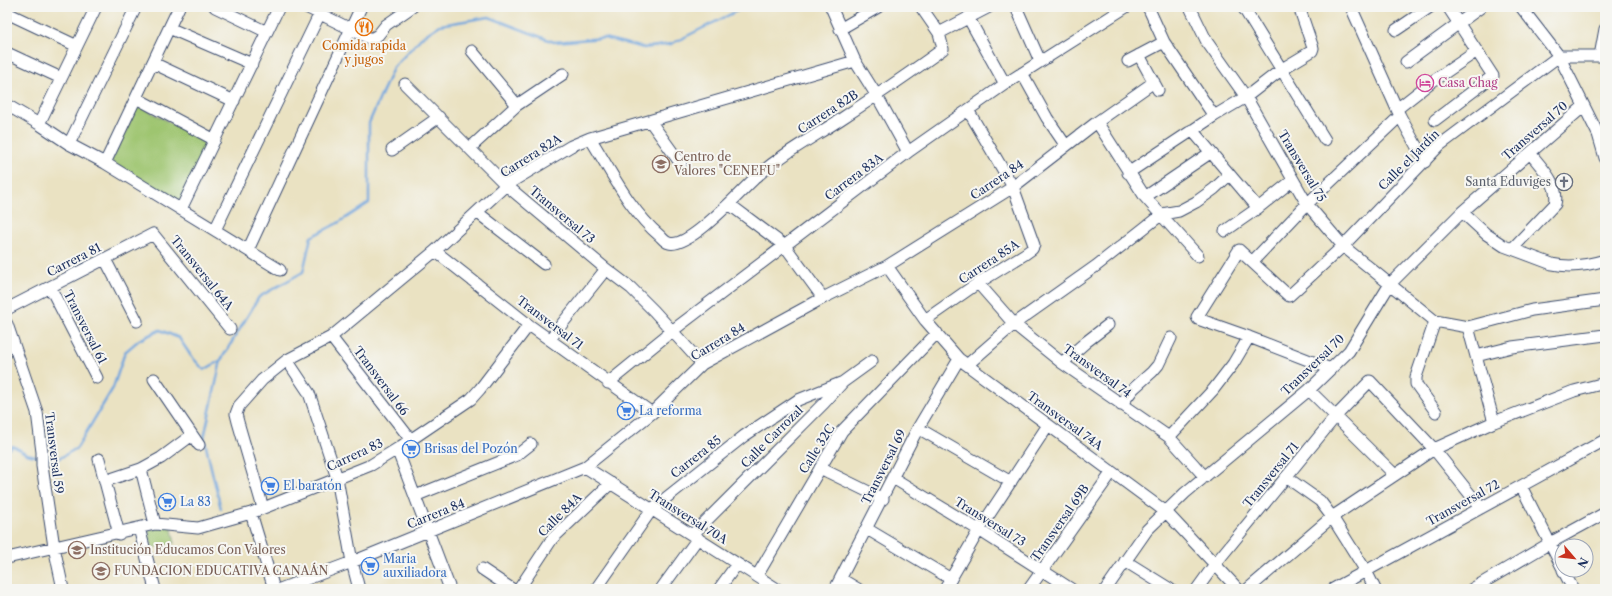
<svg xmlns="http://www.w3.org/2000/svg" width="1612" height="596" font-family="'Libre Caslon Text',serif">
<rect width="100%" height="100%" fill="#f6f6f2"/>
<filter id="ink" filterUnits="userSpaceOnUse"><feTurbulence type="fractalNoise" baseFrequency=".025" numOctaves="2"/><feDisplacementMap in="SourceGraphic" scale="8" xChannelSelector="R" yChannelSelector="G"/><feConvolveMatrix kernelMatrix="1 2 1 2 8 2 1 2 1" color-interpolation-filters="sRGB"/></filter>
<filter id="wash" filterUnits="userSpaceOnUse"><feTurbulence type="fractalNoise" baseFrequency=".012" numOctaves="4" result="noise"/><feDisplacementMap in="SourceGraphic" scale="16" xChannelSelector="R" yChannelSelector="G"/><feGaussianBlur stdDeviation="0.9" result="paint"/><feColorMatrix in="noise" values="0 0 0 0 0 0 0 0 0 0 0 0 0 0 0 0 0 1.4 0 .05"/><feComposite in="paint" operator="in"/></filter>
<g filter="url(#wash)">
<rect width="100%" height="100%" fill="#eae2c2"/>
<path fill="#9ec570" stroke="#5c7a67" d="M138,105L207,143L179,204L111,162Z
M171,525L175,543L152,548L148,530Z"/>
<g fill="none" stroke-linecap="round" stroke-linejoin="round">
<path stroke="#71a5dd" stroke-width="2.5" d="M7,450L13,446L27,454L39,457
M46,458H60L77,448L113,388L125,352L139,340L160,330L179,338L191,356L204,370L221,360
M221,509L204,438L221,360L259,297L303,272L311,237L338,223L369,203V123L393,68L422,37L440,25L489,17L554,42L604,38L644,48L671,44L745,7"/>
</g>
</g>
<g filter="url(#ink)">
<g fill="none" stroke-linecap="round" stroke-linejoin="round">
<defs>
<path id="minor" d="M215,7L267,32
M306,7L371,39L378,35L386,25L412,7
M831,7L855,61L877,96L908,152
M1016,7L1040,61
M1148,7L1164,42L1214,116
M1190,7L1207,42L1246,97L1307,204L1343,246L1435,321L1468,327L1532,310L1605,300
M1243,7L1325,140
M1351,7L1400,116L1425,162
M1521,7L1559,56L1598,134L1605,158
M7,13L77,46
M968,17L1005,84
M169,28L252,64
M840,29L878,7
M1396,30L1430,7
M939,33L989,7
M472,51L517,105
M7,53L61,78
M1139,55L1158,90
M1559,56H1600L1605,58
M1600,56L1605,29
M1128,61L1164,42
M1406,62L1481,7
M153,63L234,101
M1022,73L1047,118L1066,146
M405,84L506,185L606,269L631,288L654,311L702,364
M136,98L215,140
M7,105L39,124L69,144L105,163L280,270
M1397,109L1430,83L1477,51
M1435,120L1493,76L1448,7
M650,121L681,164
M1097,122L1145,197L1198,256
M39,124L96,7
M1192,130L1258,208
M590,138C611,171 629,210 660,236C662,238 665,242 669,243C689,249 740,192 754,179C780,155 812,138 841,119C876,96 910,73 943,49L939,33L921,7
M69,144L136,7
M470,148L517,105L563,74
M392,150L439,117
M105,163L179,7
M1128,173L1214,116L1246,97L1282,69L1312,51L1313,48L1299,7
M1145,197L1210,153
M729,204L785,246L823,298
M181,209L279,7
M1462,212L1486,234L1504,246L1552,264C1569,268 1589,265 1605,260
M478,213L544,264
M215,230L323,7
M1225,231L1258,208L1293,180
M1512,249L1555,204C1560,185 1541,167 1530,153
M248,250L361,7
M435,251L529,325L652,413
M105,259L137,321
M1252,262L1307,204L1400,116
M887,266L925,320L959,359L1166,512L1238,589
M978,283L1014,324L1062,363L1169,437L1205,477
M50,287L97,378
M7,309L153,234L230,329
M925,320L978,283L1025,254L1032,249L1034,245L1013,187L968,110
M1435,321L1416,377V384L1436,412
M7,324L37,412L42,452V466L54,547L63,589
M1468,327L1494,422
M331,337L411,440
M550,339L606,269
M1476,356L1512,347L1605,335
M287,360L309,393L337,478L352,562L359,589
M1062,363L1086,342L1108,325
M967,365L1014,324L1096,266L1162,214L1179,211L1196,202L1214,189L1229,175
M1331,369L1249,337L1198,319L1197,317L1239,250L1289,296L1343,246L1440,145L1559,56
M154,379L199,445
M608,383L672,331L908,152L1005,84L1126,7
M1309,390L1395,475
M1121,405L1133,389L1152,372L1158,365L1171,338
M918,428L1011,482
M1169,437L1213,390L1233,364L1249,337
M397,449L450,589
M99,459L119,534
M585,467L777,589
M820,468L883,499
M141,469L155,524
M1286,477L1320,501L1332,517L1366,571L1375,589
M893,478L979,530L1071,589
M105,481L141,469L161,458L192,435
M1521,486L1562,567
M415,496L517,455L531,444
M263,508L238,422L236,414L239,406L262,380L287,360L331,337L435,251L506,185L571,146L590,138L855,61
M251,513L274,589
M139,528L155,589
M867,529L951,579
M692,535L824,403L843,382L872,361
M7,558L155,524L198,528L251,513L371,465L397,449L471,399L480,389L529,325
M1125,561L1170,589
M482,569L512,589
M1563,570L1573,589
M757,576L842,431L937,333
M841,579L858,589
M280,589L352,562L585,467L652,413L702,364L823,298L887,266L1013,187L1097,122L1154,82
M519,589L552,539L611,483
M596,589L652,509L744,436L798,400L843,382
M661,589L698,538
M719,589L737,564
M835,589L918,428L959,359
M945,589L979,530L1048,425
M1029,589L1112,472
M1106,589L1147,530L1185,493L1309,390L1349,351L1390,284L1462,212L1584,106
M1197,589L1215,564L1336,416L1370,381L1434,449L1481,508
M1248,589L1332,517L1434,449L1494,422L1574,391L1605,383
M1333,589L1605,440
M1472,589L1550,543L1605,513"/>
</defs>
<use href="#minor" stroke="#3a4a6d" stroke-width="13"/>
<use href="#minor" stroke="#fff" stroke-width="11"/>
</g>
</g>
<defs>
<symbol id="restaurant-ring" viewBox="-11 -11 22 22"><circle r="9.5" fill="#f6f6f2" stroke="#e8710a" stroke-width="1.5"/><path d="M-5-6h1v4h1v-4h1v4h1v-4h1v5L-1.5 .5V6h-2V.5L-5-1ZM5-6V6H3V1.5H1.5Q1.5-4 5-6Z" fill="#e8710a"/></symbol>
<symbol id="hotel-ring" viewBox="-11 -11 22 22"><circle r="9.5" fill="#f6f6f2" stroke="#d1479c" stroke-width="1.5"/><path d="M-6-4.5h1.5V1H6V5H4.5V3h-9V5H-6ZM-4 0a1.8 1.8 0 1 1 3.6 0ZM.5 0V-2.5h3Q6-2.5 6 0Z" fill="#d1479c"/></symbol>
<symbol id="school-ring" viewBox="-11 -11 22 22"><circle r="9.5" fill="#f6f6f2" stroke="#8d6e63" stroke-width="1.5"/><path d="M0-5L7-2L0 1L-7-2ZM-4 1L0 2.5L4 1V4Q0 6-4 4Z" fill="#8d6e63"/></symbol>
<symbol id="church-ring" viewBox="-11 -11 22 22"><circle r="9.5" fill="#f6f6f2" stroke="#6b7280" stroke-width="1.5"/><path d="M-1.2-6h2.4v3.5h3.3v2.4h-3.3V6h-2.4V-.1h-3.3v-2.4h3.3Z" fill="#6b7280"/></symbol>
<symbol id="supermarket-ring" viewBox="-11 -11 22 22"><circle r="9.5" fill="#f6f6f2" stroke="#3f7fe0" stroke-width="1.5"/><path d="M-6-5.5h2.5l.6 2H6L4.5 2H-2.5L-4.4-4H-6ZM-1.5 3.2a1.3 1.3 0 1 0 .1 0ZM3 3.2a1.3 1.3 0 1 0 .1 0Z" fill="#3f7fe0"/></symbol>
</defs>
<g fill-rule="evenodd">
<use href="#restaurant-ring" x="354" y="17" width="20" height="20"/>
<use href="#hotel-ring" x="1415" y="73" width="20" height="20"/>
<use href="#school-ring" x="651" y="154" width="20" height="20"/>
<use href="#church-ring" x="1554" y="172" width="20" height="20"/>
<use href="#supermarket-ring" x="616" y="401" width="20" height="20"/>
<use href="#supermarket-ring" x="401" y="439" width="20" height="20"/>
<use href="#supermarket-ring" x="260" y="476" width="20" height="20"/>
<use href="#supermarket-ring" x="157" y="492" width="20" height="20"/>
<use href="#school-ring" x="67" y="540" width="20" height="20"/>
<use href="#supermarket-ring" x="360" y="556" width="20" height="20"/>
<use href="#school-ring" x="91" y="561" width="20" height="20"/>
</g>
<g text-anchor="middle" stroke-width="4" stroke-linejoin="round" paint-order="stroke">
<g font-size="12" fill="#c56008" stroke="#f6f6f2">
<text x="364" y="50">Comida rapida<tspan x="364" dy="14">y jugos</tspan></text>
</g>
<g font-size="12" fill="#b23c85" stroke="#f6f6f2" text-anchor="start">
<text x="1438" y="87">Casa Chag</text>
</g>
<g font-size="12" fill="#1b2f5e" stroke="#f6f6f2">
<text transform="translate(828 112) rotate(-33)" y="4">Carrera 82B</text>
<text transform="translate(1535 131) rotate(-41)" y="4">Transversal 70</text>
<text transform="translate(531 156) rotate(-32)" y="4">Carrera 82A</text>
<text transform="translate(1409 160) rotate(-45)" y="4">Calle el Jardín</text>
<text transform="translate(1302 166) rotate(59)" y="4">Transversal 75</text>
<text transform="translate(854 177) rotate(-37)" y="4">Carrera 83A</text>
<text transform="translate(997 180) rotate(-34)" y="4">Carrera 84</text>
<text transform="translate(562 215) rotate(40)" y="4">Transversal 73</text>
<text transform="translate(74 260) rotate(-27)" y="4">Carrera 81</text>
<text transform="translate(989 262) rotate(-33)" y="4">Carrera 85A</text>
<text transform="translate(202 273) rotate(51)" y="4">Transversal 64A</text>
<text transform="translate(550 323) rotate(37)" y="4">Transversal 71</text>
<text transform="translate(85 327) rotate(63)" y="4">Transversal 61</text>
<text transform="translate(718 342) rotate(-31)" y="4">Carrera 84</text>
<text transform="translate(1313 365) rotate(-44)" y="4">Transversal 70</text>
<text transform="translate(1097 371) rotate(36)" y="4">Transversal 74</text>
<text transform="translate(381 381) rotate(53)" y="4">Transversal 66</text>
<text transform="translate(1065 421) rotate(36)" y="4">Transversal 74A</text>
<text transform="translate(772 437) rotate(-45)" y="4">Calle Carrozal</text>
<text transform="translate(817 449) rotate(-58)" y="4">Calle 32C</text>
<text transform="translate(54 453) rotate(83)" y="4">Transversal 59</text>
<text transform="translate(355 455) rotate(-25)" y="4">Carrera 83</text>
<text transform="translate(696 457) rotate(-38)" y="4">Carrera 85</text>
<text transform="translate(884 467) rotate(-63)" y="4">Transversal 69</text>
<text transform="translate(1271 475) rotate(-51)" y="4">Transversal 71</text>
<text transform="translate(1463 503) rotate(-29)" y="4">Transversal 72</text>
<text transform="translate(436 514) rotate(-22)" y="4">Carrera 84</text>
<text transform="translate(560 515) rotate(-45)" y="4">Calle 84A</text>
<text transform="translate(688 517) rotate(32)" y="4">Transversal 70A</text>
<text transform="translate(990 522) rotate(32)" y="4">Transversal 73</text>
<text transform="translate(1060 523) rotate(-55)" y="4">Transversal 69B</text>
</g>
<g font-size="12" fill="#785e54" stroke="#f6f6f2" text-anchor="start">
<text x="674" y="161">Centro de<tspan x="674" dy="14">Valores "CENEFU"</tspan></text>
<text x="90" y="554">Institución Educamos Con Valores</text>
<text x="114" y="575">FUNDACION EDUCATIVA CANAÁN</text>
</g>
<g font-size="12" fill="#5b616d" stroke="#f6f6f2" text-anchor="end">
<text x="1551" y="186">Santa Eduviges</text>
</g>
<g font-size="12" fill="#366cbe" stroke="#f6f6f2" text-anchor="start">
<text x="639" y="415">La reforma</text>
<text x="424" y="453">Brisas del Pozón</text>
<text x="283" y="490">El baratón</text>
<text x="180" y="506">La 83</text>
<text x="383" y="563">Maria<tspan x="383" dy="14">auxiliadora</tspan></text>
</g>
</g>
<rect width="1612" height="596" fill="none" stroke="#f6f6f2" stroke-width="24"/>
<g transform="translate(1574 558) rotate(118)"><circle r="19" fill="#f6f6f2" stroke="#9ea6b7"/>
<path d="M0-3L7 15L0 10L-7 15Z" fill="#c8321e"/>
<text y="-6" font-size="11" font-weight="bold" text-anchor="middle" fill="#1b2f5e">N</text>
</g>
</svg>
